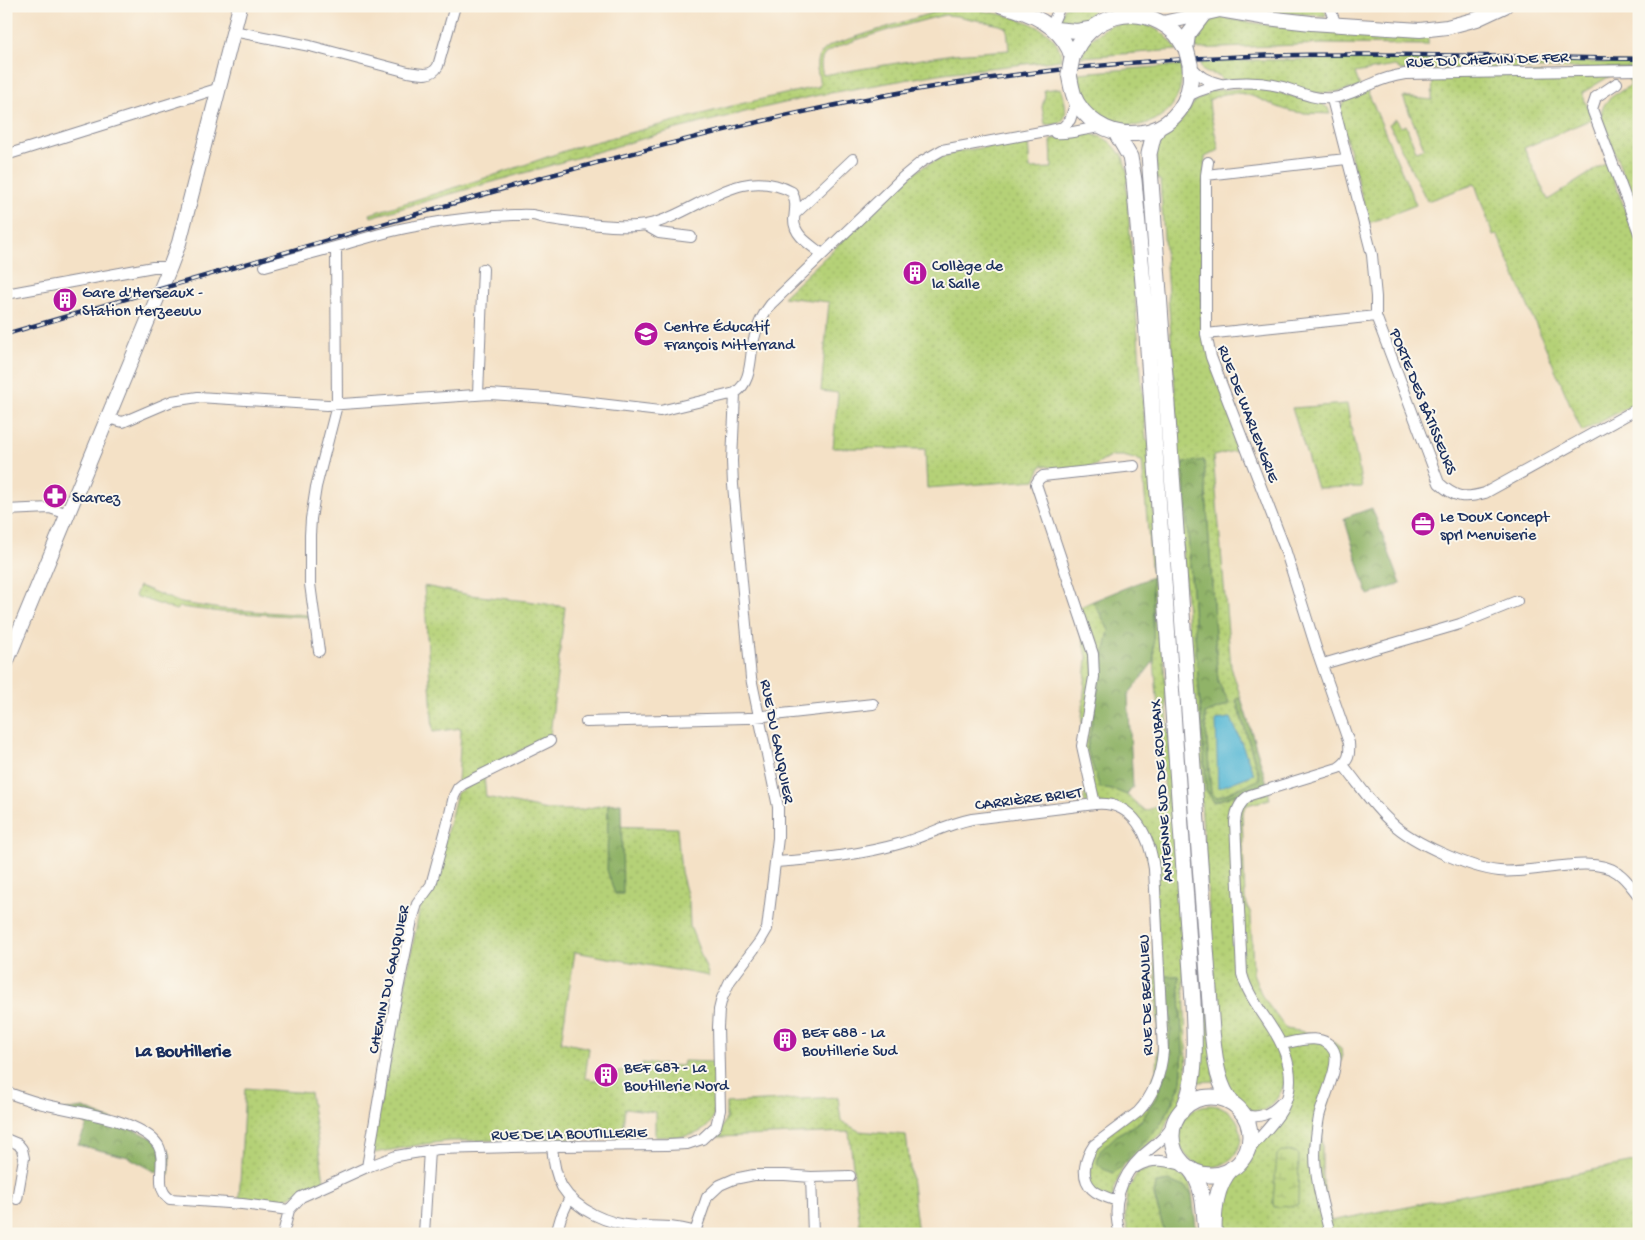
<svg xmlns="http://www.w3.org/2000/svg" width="1645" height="1240" font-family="'Gochi Hand',sans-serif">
<defs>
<pattern id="grass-dots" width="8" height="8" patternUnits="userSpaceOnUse" patternTransform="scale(1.25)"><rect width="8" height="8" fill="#b5d177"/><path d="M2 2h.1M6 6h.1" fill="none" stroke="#9bb469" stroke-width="1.8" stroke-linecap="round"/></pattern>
<pattern id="forest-crowns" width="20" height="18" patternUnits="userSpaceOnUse" patternTransform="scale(1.25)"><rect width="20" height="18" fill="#90b368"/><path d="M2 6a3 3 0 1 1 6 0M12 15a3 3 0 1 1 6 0" fill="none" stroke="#759259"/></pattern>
<pattern id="wetland-marsh" width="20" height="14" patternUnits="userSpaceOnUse" patternTransform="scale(1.25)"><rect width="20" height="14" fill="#b5d177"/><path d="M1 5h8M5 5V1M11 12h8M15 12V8" fill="none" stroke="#9bb469"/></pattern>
</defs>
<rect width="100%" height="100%" fill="#fbf7ec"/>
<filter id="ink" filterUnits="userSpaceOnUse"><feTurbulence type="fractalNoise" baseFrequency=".02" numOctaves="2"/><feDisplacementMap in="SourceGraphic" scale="10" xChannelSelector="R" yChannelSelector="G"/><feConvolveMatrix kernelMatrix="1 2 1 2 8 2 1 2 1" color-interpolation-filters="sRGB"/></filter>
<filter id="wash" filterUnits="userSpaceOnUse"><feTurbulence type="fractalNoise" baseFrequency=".0096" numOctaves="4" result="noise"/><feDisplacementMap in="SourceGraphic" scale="20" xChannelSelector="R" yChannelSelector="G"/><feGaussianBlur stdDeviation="1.12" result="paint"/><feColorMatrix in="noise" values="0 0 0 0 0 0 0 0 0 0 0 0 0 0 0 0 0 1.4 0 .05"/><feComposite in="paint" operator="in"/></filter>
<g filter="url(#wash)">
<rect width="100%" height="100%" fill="#f4e1c6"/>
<path fill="url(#grass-dots)" stroke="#68806a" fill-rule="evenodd" d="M953,6L983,8V11C1009,15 1063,26 1061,60L944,73L819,95L745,112L673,130L371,217L370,214L501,173L576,147L736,105L820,86C817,64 811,59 831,45ZM945,15L957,16L1000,25L1007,28L1009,50L953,54L823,75C821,68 819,60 826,53C837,43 926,19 945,15Z
M1065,6H1096C1087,24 1078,26 1059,23Z
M1243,6H1320L1326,12L1325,16L1275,12Z
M1218,17L1298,30L1428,36V45L1323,44L1196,49C1196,31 1200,21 1218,17Z
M1133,21C1154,27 1164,30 1177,50L1081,57L1088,42L1108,26Z
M1396,59L1639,63V68L1401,70L1395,66L1355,73L1360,87C1346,91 1333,93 1317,93L1221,80L1220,76L1207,73L1202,70L1200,63L1256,60Z
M1181,65C1191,140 1082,149 1078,73Z
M1639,72V217L1601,116C1602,99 1617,94 1631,85L1626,74H1613L1582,93L1592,119L1524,148L1548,200L1607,162L1639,246V401L1582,432L1497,234L1493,235L1475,184L1427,201L1389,124L1396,119L1401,127L1406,125L1416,151L1424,148L1403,97L1432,100L1433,76Z
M1257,87L1322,104L1328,108L1330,114C1317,113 1303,114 1290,111C1260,103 1242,82 1209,100L1210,111L1219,150L1205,157L1201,320L1242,449L1213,456L1231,667L1241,698L1236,701L1260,779L1216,798L1211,794L1205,714L1230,704L1218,682L1204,461L1183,463L1206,790L1214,802L1267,783L1270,799L1247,805L1242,813L1245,899L1251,915L1253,973L1262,996L1286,1029C1306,1032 1325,1034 1341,1048L1342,1058L1323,1116L1322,1139V1177L1331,1221L1639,1161V1234H1217L1221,1193L1248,1161L1293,1088L1284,1085C1275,1106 1259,1123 1239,1101C1233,1095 1227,1088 1224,1079C1220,1069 1221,1055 1219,1045L1174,438L1178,435L1160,180L1156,178V148L1159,147L1162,140L1183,119L1195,101L1208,94L1209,91Z
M1061,88C1066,103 1073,129 1045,124L1042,107L1045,95L1044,90Z
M1367,90L1416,205L1369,223L1339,112C1343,98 1356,95 1367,90Z
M1088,134C1102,135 1113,142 1120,154L1122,153L1129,179L1126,183L1146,439L1149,441L1183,950L1187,1078L1182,1098L1167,1121L1163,1133L1148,1144L1124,1165L1114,1189L1111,1209L1107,1203L1092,1195L1082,1181L1096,1137L1130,1113L1144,1098L1156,1072L1159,1048L1150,864L1137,828L1123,813L1105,808L1088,809L1084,799L1087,782L1081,730L1087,657L1076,609L1093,601L1109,630L1087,749L1117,791L1127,795L1145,811L1166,803L1154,661L1152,577L1142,461L1123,456H1112L1092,467L1057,469L1042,465L1035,480L927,488L925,449L833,448L838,393L821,391L829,302L783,297L913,174L923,167L940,158L960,151L1028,141L1030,169L1052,168L1051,139L1075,137ZM1179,976L1183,1052L1181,1084L1170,1108L1158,1128L1114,1173L1118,1134C1125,1130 1135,1126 1141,1120C1164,1096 1172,1051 1171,1019C1170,1005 1167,990 1165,977Z
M1347,404L1362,487L1317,488L1292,408Z
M1167,466L1214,1081L1198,1082L1161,467Z
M139,586L181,603L221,609L309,615V617L221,612L180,607L176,610L135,596Z
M424,586L470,595L528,601L565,607L550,735L458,783L461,728L433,732Z
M484,776L486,797L547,810H580L608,804V826L677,828L681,872L689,902L690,926L709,976L575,952L561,1042L589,1048L585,1078L615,1084L618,1072L629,1068L642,1069V1063L682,1066L683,1061L714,1062C715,1083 724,1119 701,1131C688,1139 669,1136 655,1137V1112L625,1108L622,1138L450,1141L424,1144L375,1153L371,1145L395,1038L420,907L431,893L457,793Z
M245,1088L310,1093L324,1180L278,1203L239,1200Z
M838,1097L841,1121L859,1131L906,1135L918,1234H861L849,1132L718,1137L726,1118V1103Z
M1179 1136a31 31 0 1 1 62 0a31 31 0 1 1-62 0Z
M1159,1166L1174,1171L1189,1181L1192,1194L1184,1187L1154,1195L1165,1234H1129L1125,1218L1127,1191L1137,1173Z"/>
<path fill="url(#forest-crowns)" stroke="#567163" d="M1204,460L1218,682L1230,704L1205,714L1211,793L1216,798L1260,779L1236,700L1241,698L1267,783L1214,802L1206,790L1183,463Z
M1372,508L1401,584L1368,595L1344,518Z
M1152,577L1154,661L1128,695L1133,787L1127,795L1117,791L1100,788L1087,749L1109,630L1093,601Z
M621,803L623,894H615L607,870L608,804Z
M1165,976H1179L1183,1052L1181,1083L1170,1108L1158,1128L1114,1173L1103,1169L1097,1163L1100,1151L1118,1134L1141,1121L1156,1098L1164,1076L1168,1057L1171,1019Z
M84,1108L159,1141L170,1153L169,1175L154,1171L128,1157L78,1145L87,1125L59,1111Z
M1169,1181L1184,1187L1192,1194L1197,1234H1165L1154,1195L1156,1183Z"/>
<path fill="url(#wetland-marsh)" stroke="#68806a" d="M1281,1151L1296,1152L1299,1155L1298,1204L1295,1206L1274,1207L1273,1202L1277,1155Z"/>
<path fill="#56b8d5" stroke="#38749a" d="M1231,718L1254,774L1218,788L1216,720Z"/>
</g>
<g filter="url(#ink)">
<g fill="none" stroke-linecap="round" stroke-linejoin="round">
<defs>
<path id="minor" d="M1329,6L1336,25
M1051,27L1058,11L1059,6
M233,31L310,46L408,72C420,74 432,77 438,66L455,6
M1190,65C1201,78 1205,80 1221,84
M1617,83L1596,97L1592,109L1639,233
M1186,97C1214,81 1252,79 1283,87C1298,92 1316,100 1332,98C1346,97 1359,89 1372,84C1382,79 1393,76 1405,74L1639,70
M1332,99L1372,255L1376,297V316L1439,483C1455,498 1464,499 1485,493L1639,408
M1055,133C1070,135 1086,128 1102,127
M6,155L220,88
M1208,162L1206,175V334L1211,357L1285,549L1316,648L1349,743C1350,755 1349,761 1338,768L1250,795C1240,801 1236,810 1235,822L1242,974C1247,993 1259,1008 1270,1025C1287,1050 1298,1079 1283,1108C1273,1126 1256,1140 1244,1156
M1206,175L1346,159
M796,213L853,159
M645,225L659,233L691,237
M265,266C291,259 317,252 342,245C366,238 391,230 416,226C448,220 481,216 514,215C521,215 530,214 537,216C542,217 546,219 551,219C577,223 622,229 646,225C697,215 737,163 792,192C797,203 795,209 794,220C794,236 811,245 822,254
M6,294L153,267H170
M1206,334L1376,316
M478,394L483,269
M107,418L123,422L172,401L198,397L327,405L490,394L548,398L660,411L735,393C753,381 749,358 754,339C757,326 763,314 771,304L903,177L921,162L942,150L1046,131L1063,127L1070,120L1076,102
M6,510L50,508L68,514
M319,651L310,584V535L311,519L316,487L337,405L336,247
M1323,664L1460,624L1517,601
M586,722L746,718L873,704
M1343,765C1359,784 1373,807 1392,823C1413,843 1470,868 1499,871C1533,875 1591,853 1618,873C1627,879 1632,888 1639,896
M1095,804C1134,800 1150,837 1154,869L1163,1051C1161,1074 1154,1095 1138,1112L1094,1145C1086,1157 1079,1176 1092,1189C1098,1195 1108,1198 1117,1201
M776,862C819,859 861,855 902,843C926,836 947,824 972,819L1095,804L1082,746L1094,677L1093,654L1036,484L1039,479L1043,476L1134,466
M1282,1044C1297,1041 1325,1032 1334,1051C1341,1065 1322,1101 1319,1117C1316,1133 1314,1154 1316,1170C1318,1192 1325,1213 1330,1234
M6,1092C20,1097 33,1102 47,1105C75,1112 140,1119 158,1145C168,1162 152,1187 170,1199L242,1204L289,1210
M1243,1114C1257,1120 1271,1114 1281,1103
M6,1139L18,1144L22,1149L24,1158L17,1199
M552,1146C553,1160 555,1174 562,1187C577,1211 608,1224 635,1226C658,1227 679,1225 700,1234
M367,1167L394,1009L412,920L417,904L431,885L448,822L454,796L458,788L463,784L550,741
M1136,1167C1153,1157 1168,1161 1186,1166
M811,1177L813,1234
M695,1232L707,1197L720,1185L734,1179L754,1175H785L811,1177L850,1176
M283,1234L289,1210L301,1197L367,1167L396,1156L438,1149L552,1146L667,1145L687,1144L702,1139L716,1126L720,1110L718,1027L719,1010L722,998L730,981L760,941L767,929L778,838V807L751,678L733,485L732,461L735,393
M424,1234L429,1150
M556,1234L561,1217L570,1197
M1120,1234C1111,1205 1120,1177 1142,1156C1154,1145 1166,1138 1174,1123"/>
<path id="major" d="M1002,6C1033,13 1063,27 1072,58
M1163,23L1220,10L1267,18L1311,23L1420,30L1447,27L1477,19L1505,6
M1055,29L1077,31L1089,29
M1186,49L1188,35L1205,13
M6,663L170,267L179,243L240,6"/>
<path id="highway" d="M1072,58C1088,14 1140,0 1175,33C1179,37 1182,44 1186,49
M1069,74C1071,84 1072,94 1077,103C1106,151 1182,141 1190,83C1191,77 1190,70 1190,64
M1158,128L1153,137L1149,154L1212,1031C1215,1056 1216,1084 1233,1104
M1116,133L1130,157L1134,180L1145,306L1193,1001C1194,1034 1199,1084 1181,1112
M1172 1136a39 39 0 1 1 78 0a39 39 0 1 1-78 0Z
M1189,1168C1205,1186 1204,1212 1206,1234
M1214,1234C1214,1211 1215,1186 1232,1168"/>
</defs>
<use href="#minor" stroke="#888892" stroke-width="12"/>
<use href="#major" stroke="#888892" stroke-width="16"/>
<use href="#highway" stroke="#888892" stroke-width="17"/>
<use href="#minor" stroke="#fff" stroke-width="10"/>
<use href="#major" stroke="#fff" stroke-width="14"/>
<use href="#highway" stroke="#fff" stroke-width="15"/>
<defs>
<path id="rail" d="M6,334C184,283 360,229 537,179C672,142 807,107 945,85C1047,69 1150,59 1253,56C1382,52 1510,57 1639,59"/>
</defs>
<use href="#rail" stroke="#1b2f5e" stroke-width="4.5"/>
<use href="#rail" stroke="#fbf7ec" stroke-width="2.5" stroke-dasharray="8" stroke-linecap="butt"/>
<defs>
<path id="highway-bridge" d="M1186,49L1190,64
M1069,74L1072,58"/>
</defs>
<use href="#highway-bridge" stroke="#888892" stroke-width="17" stroke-linecap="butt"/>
<use href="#highway-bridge" stroke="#fff" stroke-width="15"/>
</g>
</g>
<defs>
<symbol id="building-disc" viewBox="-11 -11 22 22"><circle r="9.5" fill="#b5179e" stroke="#fbf7ec"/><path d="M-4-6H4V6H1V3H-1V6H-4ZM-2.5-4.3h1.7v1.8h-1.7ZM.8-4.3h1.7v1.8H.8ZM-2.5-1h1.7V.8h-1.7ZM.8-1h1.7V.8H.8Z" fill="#fff"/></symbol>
<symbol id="school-disc" viewBox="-11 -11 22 22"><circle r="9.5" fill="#b5179e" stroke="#fbf7ec"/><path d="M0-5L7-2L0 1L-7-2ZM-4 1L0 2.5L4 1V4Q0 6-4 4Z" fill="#fff"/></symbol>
<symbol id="pharmacy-disc" viewBox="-11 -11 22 22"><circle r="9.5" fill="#b5179e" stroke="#fbf7ec"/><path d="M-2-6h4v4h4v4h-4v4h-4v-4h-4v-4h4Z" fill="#fff"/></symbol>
<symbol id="office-disc" viewBox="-11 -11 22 22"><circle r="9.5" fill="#b5179e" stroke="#fbf7ec"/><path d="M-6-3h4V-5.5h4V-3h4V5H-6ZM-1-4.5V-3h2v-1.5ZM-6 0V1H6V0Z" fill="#fff"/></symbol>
</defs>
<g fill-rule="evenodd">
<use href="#building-disc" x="901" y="259" width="28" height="28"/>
<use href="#building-disc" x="51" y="286" width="28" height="28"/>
<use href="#school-disc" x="632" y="320" width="28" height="28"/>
<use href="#pharmacy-disc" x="41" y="482" width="28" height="28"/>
<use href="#office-disc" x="1409" y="510" width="28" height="28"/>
<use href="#building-disc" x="771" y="1026" width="28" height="28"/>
<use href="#building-disc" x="592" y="1061" width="28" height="28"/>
</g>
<g text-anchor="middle" stroke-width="4" stroke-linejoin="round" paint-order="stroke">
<g font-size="16" fill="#1b2f5e" stroke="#fbf7ec">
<text transform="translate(1487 58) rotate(-2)" y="6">RUE DU CHEMIN DE FER</text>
<text transform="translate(1425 401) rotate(68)" y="6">PORTE DES BÂTISSEURS</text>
<text transform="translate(1250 413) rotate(69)" y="6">RUE DE WARLENGRIE</text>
<text transform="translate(779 741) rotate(79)" y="6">RUE DU GAUQUIER</text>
<text transform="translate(1160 791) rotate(-94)" y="6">ANTENNE SUD DE ROUBAIX</text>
<text transform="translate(1028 797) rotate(-7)" y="6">CARRIÈRE BRIET</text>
<text transform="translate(387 979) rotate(-78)" y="6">CHEMIN DU GAUQUIER</text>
<text transform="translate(1144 995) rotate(-92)" y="6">RUE DE BEAULIEU</text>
<text transform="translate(569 1132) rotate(-1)" y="6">RUE DE LA BOUTILLERIE</text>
</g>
<g font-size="16" fill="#1b2f5e" stroke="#fbf7ec" text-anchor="start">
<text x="932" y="270">Collège de<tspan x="932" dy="18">la Salle</tspan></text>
<text x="82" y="297">Gare d'Herseaux -<tspan x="82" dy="18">Station Herzeeuw</tspan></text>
<text x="664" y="331">Centre Éducatif<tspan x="664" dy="18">François Mitterrand</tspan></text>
<text x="72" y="502">Scarcez</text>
<text x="1440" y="521">Le Doux Concept<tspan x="1440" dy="18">sprl Menuiserie</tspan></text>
<text x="802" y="1037">BEF 688 - La<tspan x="802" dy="18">Boutillerie Sud</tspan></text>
<text x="624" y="1072">BEF 687 - La<tspan x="624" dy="18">Boutillerie Nord</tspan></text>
</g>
<g font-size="18" font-weight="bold" fill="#1b2f5e" stroke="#fbf7ec">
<text x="183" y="1056">La Boutillerie</text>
</g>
</g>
<rect width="1645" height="1240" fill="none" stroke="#fbf7ec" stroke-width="25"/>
</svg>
